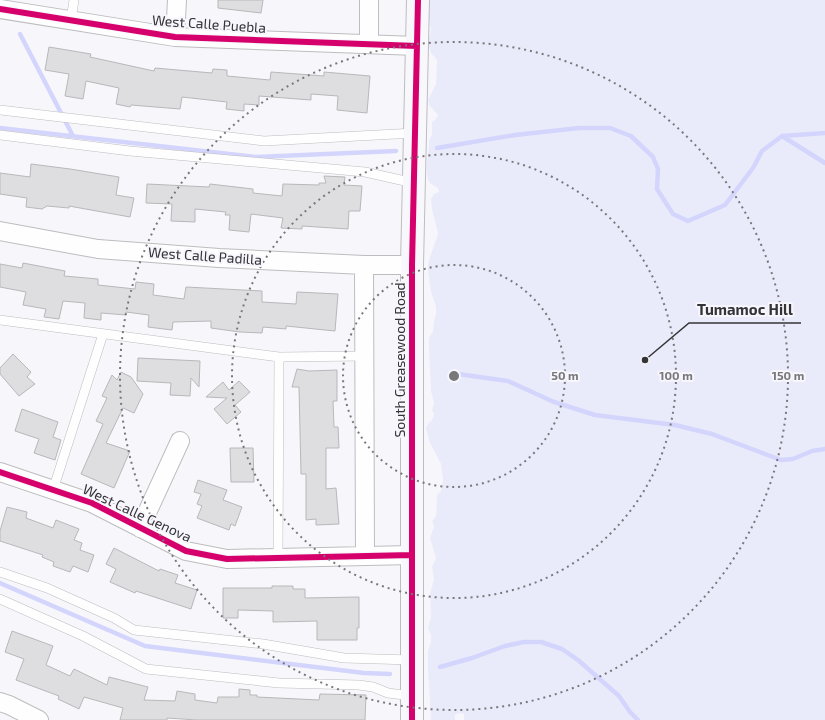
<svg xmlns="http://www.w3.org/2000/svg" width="825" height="720" font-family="'Exo 2',sans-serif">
<rect width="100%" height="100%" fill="#f7f7fb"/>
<path fill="#eaebfa" d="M429,0H825V720H464V714L460,713L455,715V720H431L428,670V651L431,642V635L428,628L431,617L430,594L434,579L432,567L436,558L430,538L434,526L432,521L436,516L437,495L441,491L443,480L441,464L430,443L426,428L428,424L432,420L434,414L432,410L434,403L431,391L429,350V338L433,331L434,321L436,314V307L431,292L428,271V263L438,234L432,209L431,199L434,194L439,192L438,188C435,186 432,185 430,183C423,174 430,150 429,140L432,135V122L435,120L438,115L429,105L428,100L436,84L437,60L431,53L428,44L431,29L427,11Z"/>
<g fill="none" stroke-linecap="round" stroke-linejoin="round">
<path stroke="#d4d5fc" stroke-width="4.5" d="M20,34L73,136
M0,128L256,157L396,151
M782,136L825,163
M437,148L515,135L579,128H610L631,136L653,157L658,169L657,189L673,214L688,221L725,205L753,168L762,151L782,136L825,133
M458,374L508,381L554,402L595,415L675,425L712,434L781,460L793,459L812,451L825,449
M0,583L145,646L364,673L390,674
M440,667L472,658L505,646L524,642H541L562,649L578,660L619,696L630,712L638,720"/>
</g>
<path fill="#dedee1" stroke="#b8b8bb" d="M218,0H263L261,13L218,8Z
M49,47L91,54L90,57L154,71L155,68L212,73L213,69L227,70V76L270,80L271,72L324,76V72L370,76L367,113L337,110L338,96L311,94V100L259,96V105L244,104V111L226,109L227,102L182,97L180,109L131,105L130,107L116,104L119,88L86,81L83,99L65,96L69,74L45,70Z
M31,164L70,169L119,177L116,195L134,198L130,217L69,206V208L47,206L42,209L26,207L27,198L0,194V173L30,177Z
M324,176L345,177L344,185L362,186L360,211H349L348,229L302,226V229L281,228L283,218L251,214L249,232L229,230L230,215H225L226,212L195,209V222L171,221L172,204L146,203L147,184L209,187L210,184L253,189V193L282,196L283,184L319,185V183H326Z
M23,263L65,271L64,276L98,279V285L135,289L136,282L154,284L153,295L184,299L186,287L262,291V302L296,304L297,292L338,294L335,331L286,326V329L263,327L262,333L240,332L211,328V321L173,322L172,330L148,327L149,315L126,312V315L101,313V320L84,318L85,303L63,301L59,319L44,317L46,309L23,305L26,292L0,287V264L22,268Z
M13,354L31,372L27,377L35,384L19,396L0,374V368Z
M138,358L200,361L199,387L191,378L190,396L170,395L171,383L137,381Z
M297,369L309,371L337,370V401H333L334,427H338L339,448H326V489L336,488L339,524L316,525V519L306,520V474H301L299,387H292Z
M121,372L131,377L143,394L134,413L123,408L106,443L130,451L114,488L81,474L103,424L96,421L107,398L102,396L112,375L117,380Z
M239,381L250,392L235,405L241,412L227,424L214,409L227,398L206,397L223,382L229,390Z
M22,409L58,422L53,437L61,440L55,460L34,453L39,439L15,431Z
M230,448H253L254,482H231Z
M198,480L227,490L223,500L242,507L235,526L231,524L229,530L197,518L202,506L197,504L201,494L194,492Z
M7,507L27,512L26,518L53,528L56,520L79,529L74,540L82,543L80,550L94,555L88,572L73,566L70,572L53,566L54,562L42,557L43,555L0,541V531Z
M114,548L159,571L160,569L178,575L175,583L197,590L191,609L136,591L135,593L110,582L116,569L106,564Z
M272,586H293V589H305V598L359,597V628H357V640H317V621L273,622V611L238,610V618H223V588H272Z
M12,631L53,646L46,665L70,676L74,669L107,685L109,677L148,687L144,700L175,701L177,691L195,694V700L217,703L218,697H239V689L250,690V695H257V697L319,700L320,694L366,695L365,720H197L167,718V720H120L123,708L84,697L79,709L58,699L59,696L16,680L24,659L5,652Z"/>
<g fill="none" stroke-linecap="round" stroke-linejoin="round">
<defs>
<path id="lane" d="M71,20L74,0
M0,110L264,141L415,133
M0,135L130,151L365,172L414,183
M0,320L279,357
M53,490L103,334
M278,558L279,357L365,356
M0,572L47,588L114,618L134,630L263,644L344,658L412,660
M0,599L83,636L146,669L279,683L359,685L373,687L388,693L412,696"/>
<path id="street" d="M369,0V44
M0,9L175,37L417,46
M175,37L177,0
M0,231L98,249L219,258L364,265H412
M364,265L365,556
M0,472L92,503L186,551L227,559L412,555
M140,528L180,441
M0,702L9,705L39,720"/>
<path id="secondary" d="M412,720V265L418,0"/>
</defs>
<use href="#lane" stroke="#bdbdc0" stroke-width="10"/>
<use href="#street" stroke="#bdbdc0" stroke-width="20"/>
<use href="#secondary" stroke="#bdbdc0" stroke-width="24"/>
<use href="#lane" stroke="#fefefe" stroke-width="9"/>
<use href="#street" stroke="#fefefe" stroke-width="18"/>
<use href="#secondary" stroke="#f8f8fc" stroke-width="22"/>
<defs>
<path id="cycleway" d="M0,9L175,37L417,46
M0,472L92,503L186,551L227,559L412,555
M412,720V265L418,0"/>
</defs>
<use href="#cycleway" stroke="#f6f6fc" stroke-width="8"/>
<use href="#cycleway" stroke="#d6006c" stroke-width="6"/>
</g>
<g fill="none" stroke="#78787c" stroke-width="2" stroke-dasharray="2 4">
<circle cx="454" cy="376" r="111"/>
<circle cx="454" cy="376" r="222"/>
<circle cx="454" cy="376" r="334"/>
</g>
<g text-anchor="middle" stroke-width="4" stroke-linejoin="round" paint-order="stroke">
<g font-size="14" fill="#343437" stroke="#f6f6fc">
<text transform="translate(209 24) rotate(4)" y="5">West Calle Puebla</text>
<text transform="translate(205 256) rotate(4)" y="5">West Calle Padilla</text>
<text transform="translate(400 360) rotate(-90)" y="5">South Greasewood Road</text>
<text transform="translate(137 513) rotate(25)" y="5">West Calle Genova</text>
</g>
</g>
<circle cx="454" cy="376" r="6" fill="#78787c" stroke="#f6f6fc" stroke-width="2"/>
<g font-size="12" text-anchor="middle" font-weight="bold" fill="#78787c" stroke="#f6f6fc" stroke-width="4" stroke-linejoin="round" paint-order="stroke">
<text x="565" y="380">50 m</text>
<text x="676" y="380">100 m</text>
<text x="788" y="380">150 m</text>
</g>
<path fill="none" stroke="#343437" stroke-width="1.5" d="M645 360L689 323H801"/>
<circle fill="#343437" stroke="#f6f6fc" stroke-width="1.5" cx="645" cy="360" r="4"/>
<g font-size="15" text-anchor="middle" font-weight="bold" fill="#343437" stroke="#f6f6fc" stroke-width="4" stroke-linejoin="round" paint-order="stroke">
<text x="745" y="315">Tumamoc Hill</text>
</g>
</svg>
